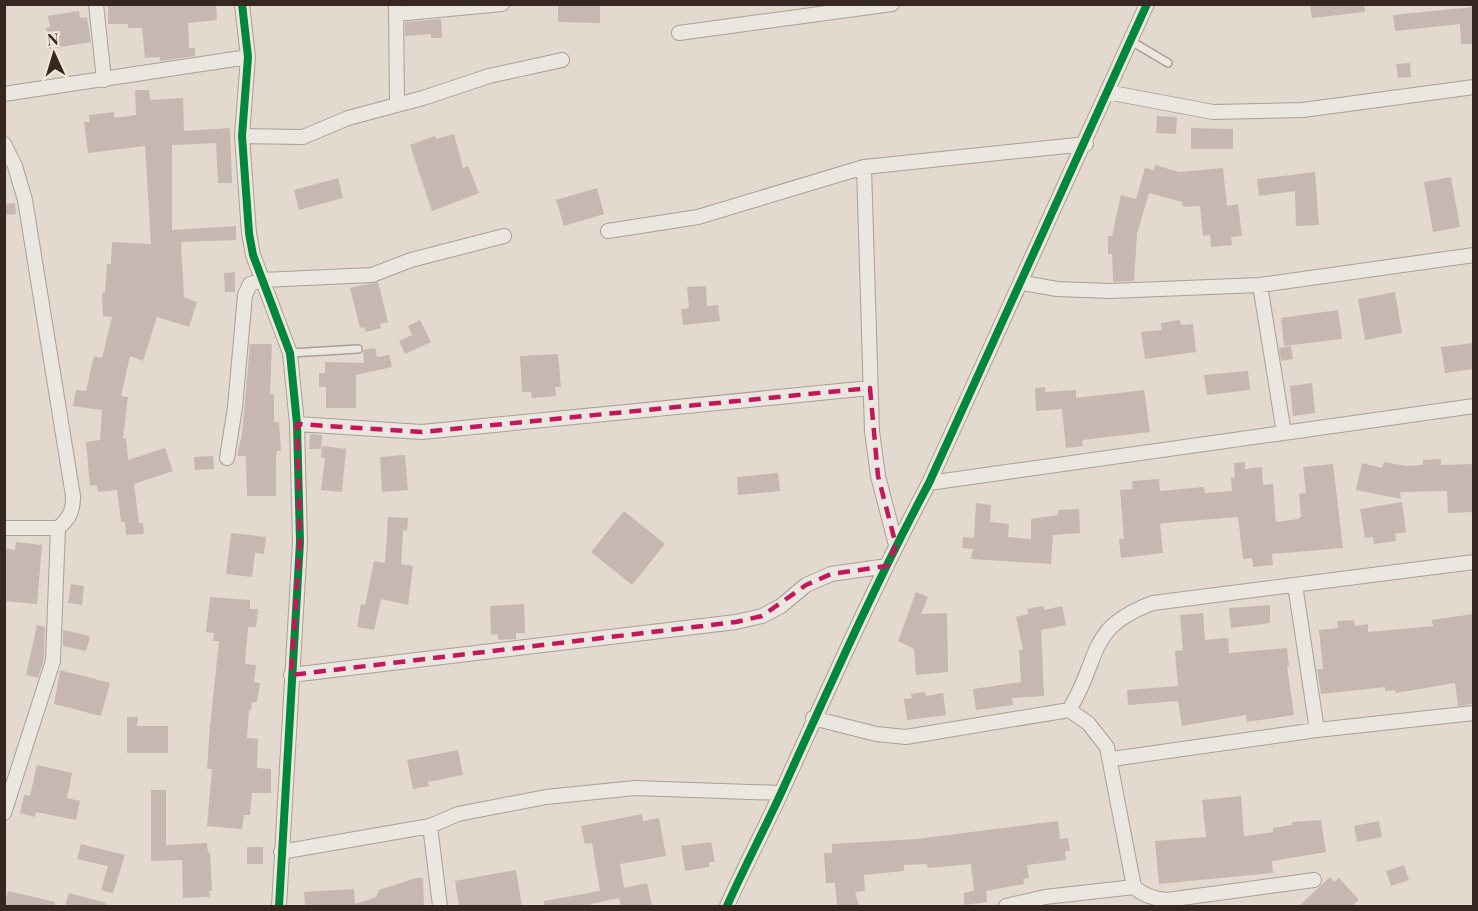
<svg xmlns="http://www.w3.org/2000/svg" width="1478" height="911" font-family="'Playfair Display',serif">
<rect width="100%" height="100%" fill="#e3d9cf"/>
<path fill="#c6b7b0" d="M108,4H216L217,20L188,23L189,48H195V56L160,61V57L145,58L142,28H128V24H108Z
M1310,4H1364L1365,12L1312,18Z
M558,5H600V23L558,22Z
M1473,7V44H1461L1460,24L1395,31L1393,15Z
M79,11L80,18L87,17L91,42L49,49L46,28L50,27L48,16Z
M441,19L442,38H431V34L405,36V22Z
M1410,63L1411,77L1398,78L1396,64Z
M135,90H149L150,100L183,98L184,131L230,128L232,183H218L216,143L172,145V230L236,226V240L181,242L184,297L197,302L189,327L157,317L143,361L130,356L121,396L128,397L123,439L126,438L128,460L165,448L173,471L134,484L139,523H143L144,534L126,535L125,522H121L117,490L98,492L97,485L90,486L86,442L100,440L102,410L73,406L76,390L86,391L94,356L102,358L112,317L103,316L102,293L105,292L107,264H111L112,242L151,244L145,146L88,153L84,122H90L89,115L114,112V118L136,115Z
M1157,116L1177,117L1176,134L1156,133Z
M1191,128L1233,129V149H1191Z
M454,134L463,168L468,166L479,193L432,211L410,145L435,136L436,139Z
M1155,165L1179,172L1223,168L1227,206L1238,204L1242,236L1231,237L1232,245L1211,247L1210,235L1203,236L1200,206L1183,207L1182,202L1149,193L1137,233L1134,281L1113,282L1112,254H1108V236H1112L1121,195L1136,199L1145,168L1154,170Z
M1315,172L1319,225L1296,226L1295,191L1259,196L1257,179Z
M1451,177L1460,227L1433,232L1424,182Z
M338,178L343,198L299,210L294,190Z
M597,188L604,214L564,226L556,200Z
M15,203L16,214L4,215V204Z
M235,272V292H225L224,273Z
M378,282L388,322L380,324L381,328L366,332L364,327L360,328L350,288Z
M706,286L707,306L718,305L720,321L683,325L681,309L689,308L687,287Z
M1395,292L1402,333L1365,340L1358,299Z
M1338,310L1342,339L1284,346L1281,318Z
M420,320L431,342L405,354L399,341L412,335L408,326Z
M1180,320L1181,325L1193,324L1196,352L1145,359L1141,332L1162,330L1161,323Z
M1473,343V369L1445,373L1441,347Z
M250,344H272L270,394H274V422H279L281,451H277L276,459V496H247L246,456H237L242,434Z
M1291,346L1293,359L1281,361L1279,348Z
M375,348L377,357L389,355L392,367L356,375V408H326V387H319V373H325V362L364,363L363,350Z
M558,354L561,387H555L556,396L532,398L531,392H522L520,356Z
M1248,371L1250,390L1207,395L1204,375Z
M1312,383L1315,413L1293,416L1290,386Z
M1045,387V392L1076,390V398L1144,390L1150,432L1082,440L1083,446L1066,448L1062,409L1036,411L1035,388Z
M310,434L322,435L321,449H309Z
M322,446L346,449L342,492L321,490L325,458L321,457Z
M405,455L408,490L382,492L380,457Z
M213,456L214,469L195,470L194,457Z
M1441,459V465L1473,464V512L1448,513L1447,491L1400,492L1401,499L1356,490L1362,463L1382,468L1384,462L1406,466L1423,465V460Z
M1245,462V469L1262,467L1263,485L1273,484L1276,522L1298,519L1301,516L1299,494L1306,493L1303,467L1333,464L1343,548L1272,554L1273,565L1253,567L1252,558L1243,559L1238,517L1163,523L1160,525L1163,553L1121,558L1119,539H1124L1120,490L1133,489L1132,481L1159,479L1160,491L1204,487L1205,493L1232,491L1231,478L1235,477L1234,463Z
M778,473L780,491L738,495L737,477Z
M1402,502L1406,532L1395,534L1396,541L1374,544L1373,537L1365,538L1360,509Z
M976,503L991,505L990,522L1009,524L1008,537L1031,539V519L1058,515V510L1079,509L1080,533L1053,535L1051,564L971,559L973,549L962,548L963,537L974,538Z
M624,511L665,544L632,585L591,552Z
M388,517L408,518L407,531L403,530L401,564L413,566L408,605L381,599L374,630L357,627L361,604L365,605L374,561L385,563Z
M231,533L266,537L264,554L255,553L252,577L226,574Z
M16,542L42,545L37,604L4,601V548L15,550Z
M71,584L84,586L82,605L68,603Z
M916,592L928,597L921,614L947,613L948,672L916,675L914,649L898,641Z
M210,597L250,600V609H258L256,627H248L245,664L256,665L254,682L260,683L257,702H252L251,711L249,710L247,738L258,739L257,768L271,769V793H252L250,815H244L242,829L207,826L212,769H207L210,726L219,641H213L214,633L206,632Z
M524,604L525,633H516V639L498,640V634L491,635L490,606Z
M1270,605V623L1231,628L1229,608Z
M1043,606L1044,610L1062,606L1066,625L1041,630L1044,696L1012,698L1013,705L976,710L973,689L1021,682L1019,650H1023L1016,617L1028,614L1027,609Z
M1203,613L1205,640L1228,638L1229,653L1287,648L1289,666H1287L1294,715L1247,722L1246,715L1182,726L1178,701L1128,705L1127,690L1178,686L1175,651L1183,650L1180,615Z
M1473,614V704L1458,706L1455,683L1396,693L1395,690L1385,691V687L1321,694L1317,669H1323L1319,630L1338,628L1337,621L1354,620L1355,626L1368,624V632L1433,626L1432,620Z
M37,625L45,627L44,659L38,678L26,675Z
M63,630L90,636L86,651L63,646Z
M60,670L110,683L101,716L54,704Z
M925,692L926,696L943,693L946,715L907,720L904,699L912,698L911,694Z
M127,717H138L137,726H168V753H127Z
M458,750L463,775L428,782L429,786L413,789L407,760Z
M37,765L72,773L67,798L80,801L76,820L36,812L35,817L20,813L24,795L30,796Z
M151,790H166V845L207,843L208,853L210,852L212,891H209L210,897L183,898L182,860L151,861Z
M1241,796L1244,836L1273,832V828L1292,825V822L1321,820L1326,852L1272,861L1273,873L1159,884L1155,841L1206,837L1202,800Z
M642,814L643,821L659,818L666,856L620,864L624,888L647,883L652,905L621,906L619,898L591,904V906H544V901L600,891L592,843L585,844L581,826Z
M1058,821L1060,839L1068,838L1070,851H1065L1066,860L1027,865L1029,878L1023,879L1024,884L986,891L987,902L964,905V893L974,891L971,864L928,868L927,864L904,865V871L864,875L865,891L855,892L859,906H837L835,883H826L824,853H832V844L917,839Z
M1379,821L1382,837L1357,842L1354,826Z
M711,842L715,862H709V867L685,871L681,846Z
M81,844L125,855L113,893L101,890L108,866L77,859Z
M247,847H263V864H247Z
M1404,865L1409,880L1391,886L1386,871Z
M516,870L522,906H459L455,881Z
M1330,877L1334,882L1339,878L1359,900L1352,906H1299Z
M416,878H423L424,906H305L304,892L354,889L355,904L376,897L379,890Z
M8,891L55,902V906H4Z
M69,893L106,903V906H65Z"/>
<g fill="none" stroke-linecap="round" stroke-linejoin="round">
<defs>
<path id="service" d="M1131,41L1168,63
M290,353L358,349"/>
<path id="minor" d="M96,4L104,80
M242,4L248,57L242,136L249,233L253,255L290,353L297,424L300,542L279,906
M396,7L397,104
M396,14L502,4
M679,33L892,4
M1107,92L1213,112L1303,110L1474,87
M4,94L248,57
M242,136L303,137L348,118L423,98L489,76L562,60
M4,144L15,166L25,200L73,496C73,511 70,518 58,528H4
M864,167L872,431L878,476L896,545
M608,231L698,217L864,167L1086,144
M1023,283L1057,289L1110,291L1260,285L1474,255
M1260,285L1284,433
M297,424L422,432L870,388
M227,458L235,407L245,295L250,284L262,280L372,275L411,260L504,236
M929,483L1474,406
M1295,585L1317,730
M291,675L736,622L762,616L781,606L806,585L831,574L887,566
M1069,710C1102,657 1085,628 1153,603L1474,562
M813,718L876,734L906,737L1069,710L1088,723L1107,747L1134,887C1144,896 1154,899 1167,900L1314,880
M1112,759L1317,730L1474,713
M4,813L53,661L58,528
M430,826L440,906
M281,852L430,826L458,814L546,797L635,788L781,793
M727,906C744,868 764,830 782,791C829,688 875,584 929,483L1147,4
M1006,906L1045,897L1134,887"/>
</defs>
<use href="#service" stroke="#a89f98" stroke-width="10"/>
<use href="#minor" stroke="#a89f98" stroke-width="16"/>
<use href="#service" stroke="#ece6e0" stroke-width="7"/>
<use href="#minor" stroke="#ece6e0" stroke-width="14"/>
<defs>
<path id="cycleway" d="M242,4L248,57L242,136L249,233L253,255L290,353L297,424L300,542L279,906
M727,906C744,868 764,830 782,791C829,688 875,584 929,483L1147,4"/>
</defs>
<use href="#cycleway" stroke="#f3e5d6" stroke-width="11"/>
<use href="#cycleway" stroke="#00873e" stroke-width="8"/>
</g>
<path fill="none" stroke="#c2185b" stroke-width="4.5" stroke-dasharray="12 8" stroke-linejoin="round" d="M870,388L878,476L896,545L887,566L831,574L806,585L762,616L736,622L291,675L300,542L297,424L422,432Z"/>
<rect width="1478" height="911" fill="none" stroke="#362720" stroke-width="12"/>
<g transform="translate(54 54) rotate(356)" stroke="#f3e5d6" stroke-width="4.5" paint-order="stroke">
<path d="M0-4.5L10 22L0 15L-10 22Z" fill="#362720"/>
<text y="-9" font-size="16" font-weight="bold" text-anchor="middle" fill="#362720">N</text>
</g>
</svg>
